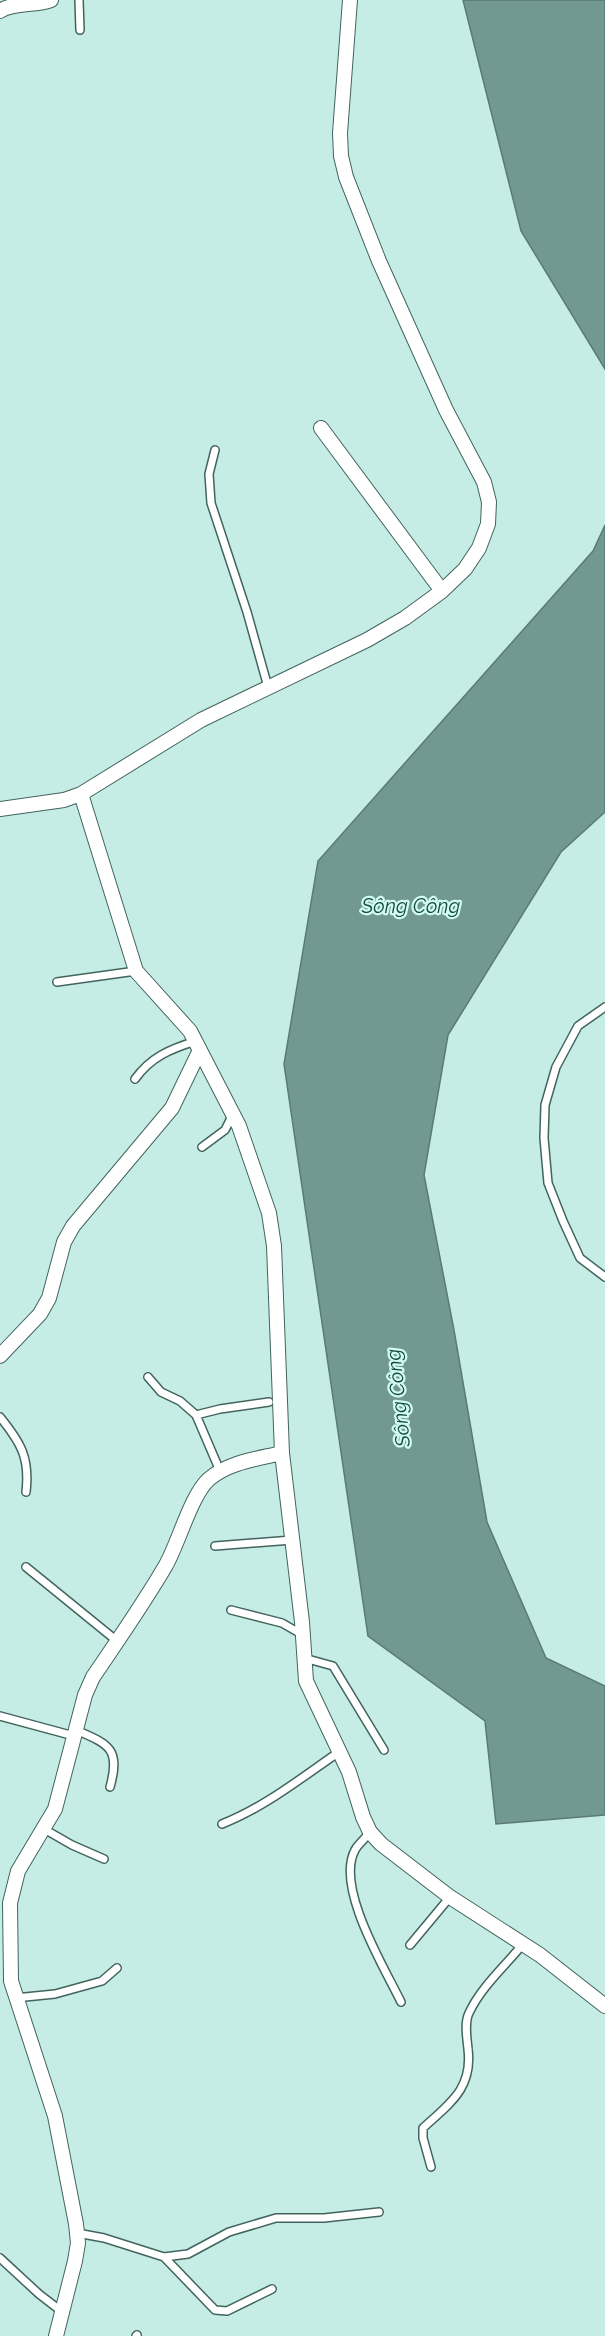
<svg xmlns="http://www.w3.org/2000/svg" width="605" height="2336" font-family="Raleway,sans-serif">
<rect width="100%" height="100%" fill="#c6ede5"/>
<path fill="#729991" stroke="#5b7a74" stroke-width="1.5" d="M463,0H605V369L521,231Z
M605,525V812L561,852L448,1035L424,1175L454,1330L487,1522L546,1658L605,1686V1815L496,1824L485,1721L368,1636L284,1064L318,861L593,551Z"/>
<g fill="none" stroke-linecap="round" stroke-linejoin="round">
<defs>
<path id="lane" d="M79,0L80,30
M215,450L209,474L211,503L247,612L268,687
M57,982L136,971
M605,1007L578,1026L556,1067L545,1105L544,1138L548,1183L563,1221L580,1258L605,1277
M135,1079C151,1057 170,1049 196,1041
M202,1147L225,1130L233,1114
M148,1377L161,1392L180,1401L196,1415L220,1471
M196,1415L220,1409L269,1402
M0,1417C21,1443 30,1458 26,1492
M215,1546L292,1540
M26,1567L117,1641
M231,1610L282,1623L303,1635
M304,1658L333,1666L384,1750
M0,1716L74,1736
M76,1730C108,1744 121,1748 110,1787
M222,1824C265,1807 301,1778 339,1752
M44,1829L72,1845L104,1859
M370,1832C366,1838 358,1844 355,1850C335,1887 384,1967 401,2002
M410,1945L450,1897
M15,1998L55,1994L102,1981L117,1968
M431,2167L423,2138V2128C449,2104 473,2089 468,2049C467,2038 464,2023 469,2013C481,1987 505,1966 523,1944
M77,2233L104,2238L164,2257L188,2254L229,2232L276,2218H324L379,2212
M164,2257L215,2310L227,2311L272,2289
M0,2258L39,2294L61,2311
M136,2336L137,2335"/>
<path id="street" d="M0,11C13,2 36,6 51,0
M321,428L442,591
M81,794L136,971L190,1031L239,1126L269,1213L274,1246L282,1453L302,1622L306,1681L349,1772L363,1817L370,1832L381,1844L450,1897L540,1955L605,2006
M0,809L64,800L81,794L201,720L367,640L405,618L442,591L465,569L479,548L488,524L489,502L484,482L446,410L379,261L346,177L341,156L340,133L350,0
M0,1356L40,1314L49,1298L64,1242L73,1226L172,1108L200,1050
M56,2336L75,2261L78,2243L76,2224L55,2116L11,1981L10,1903L18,1871L55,1809L85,1695L93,1677C118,1640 144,1603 166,1565C179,1542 191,1495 209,1479C229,1462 257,1459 282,1453"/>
</defs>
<use href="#lane" stroke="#42645e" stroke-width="10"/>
<use href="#street" stroke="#42645e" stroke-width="16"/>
<use href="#lane" stroke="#fff" stroke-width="7"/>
<use href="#street" stroke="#fff" stroke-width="14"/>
</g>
<g text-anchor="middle" stroke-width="4.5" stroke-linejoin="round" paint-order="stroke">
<g font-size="20" font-style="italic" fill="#114c44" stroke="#d3faf2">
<text x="411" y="913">Sông Công</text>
<text transform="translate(398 1398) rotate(-96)" y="7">Sông Công</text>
</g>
</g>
</svg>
